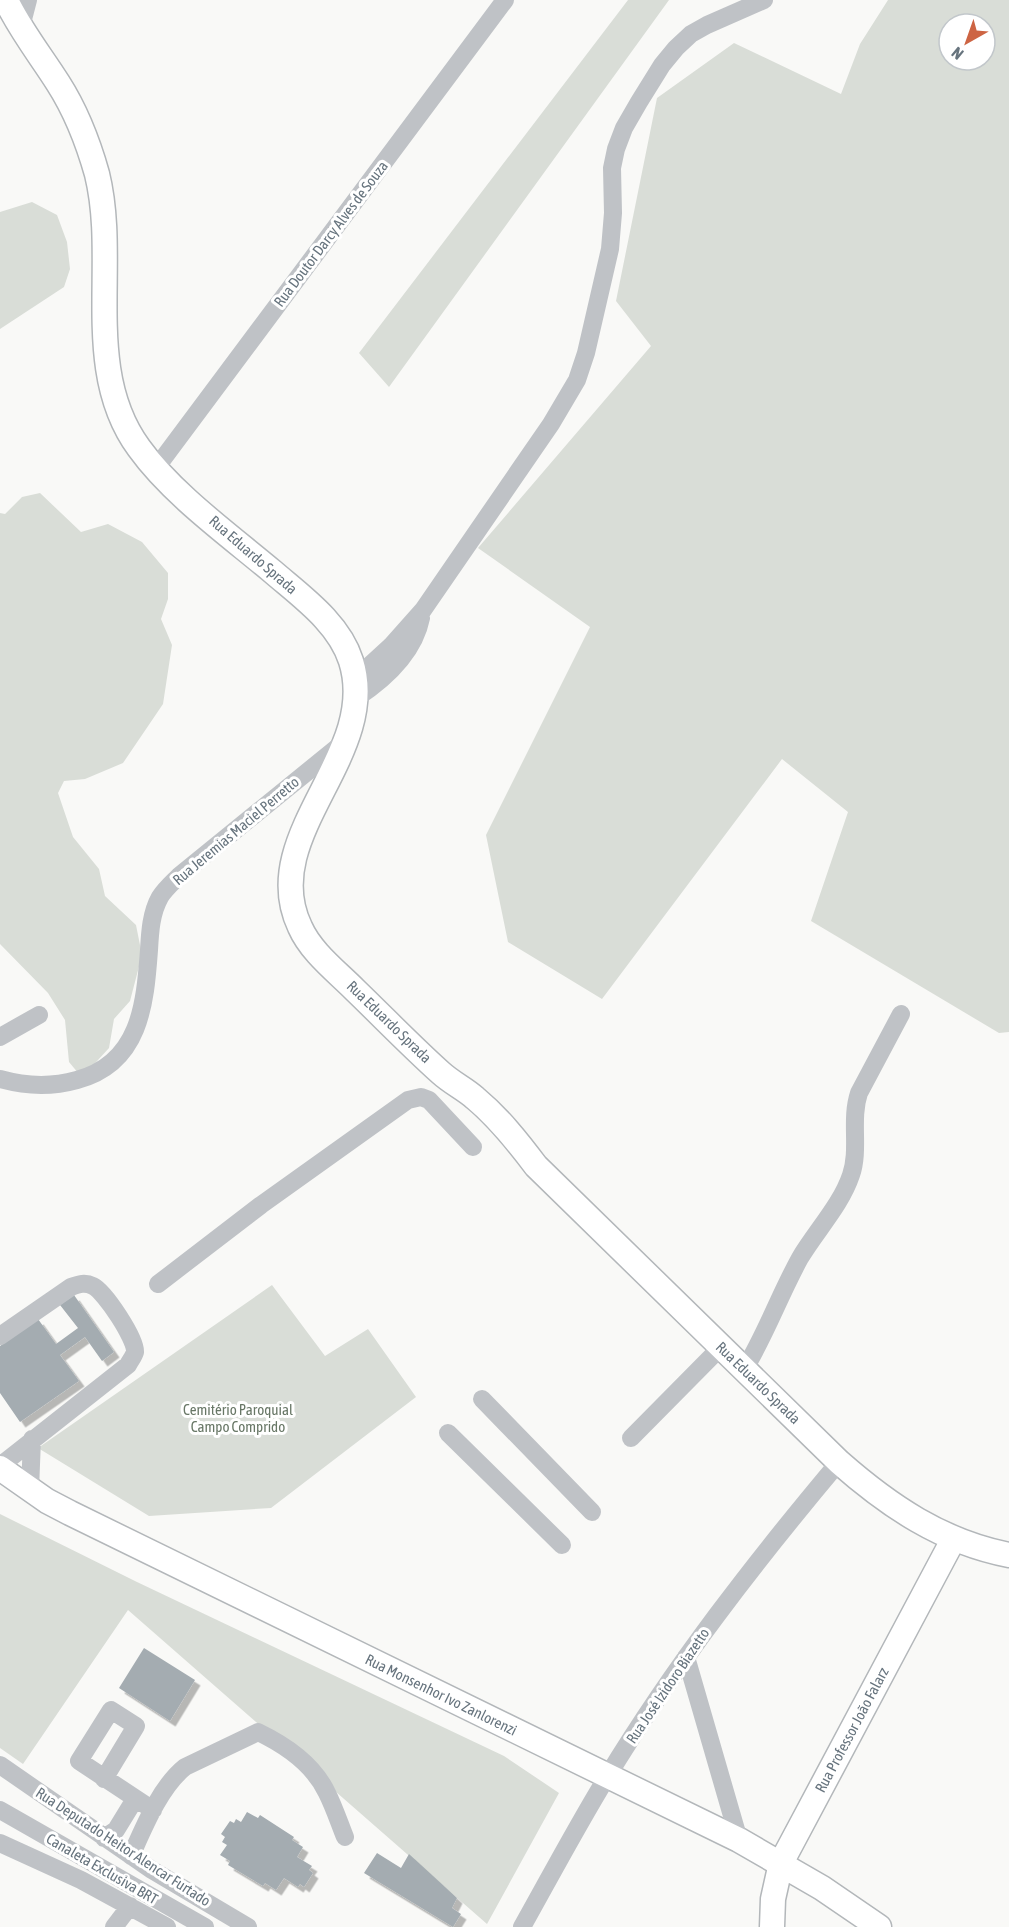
<svg xmlns="http://www.w3.org/2000/svg" width="1009" height="1927" font-family="'Asap Condensed',sans-serif">
<defs>
<filter id="shadow"><feDropShadow dx="5.5" dy="5.5" stdDeviation="0" flood-color="#0004"/></filter>
</defs>
<rect width="100%" height="100%" fill="#f9f9f7"/>
<path fill="#d9ddd7" fill-rule="evenodd" d="M628,0H669L389,387L359,353Z
M888,0H1009V1032L999,1033L811,921L848,812L782,759L602,999L508,942L486,835L590,627L478,548L651,346L616,301L657,98L734,43L841,94L860,44ZM949,24H985V60H949Z
M32,202L57,215L67,242L70,269L64,287L0,329V212Z
M40,493L81,532L108,524L142,542L168,573V599L161,619L172,645L163,704L123,763L85,779L64,781L58,793L73,837L99,869L105,896L136,925L142,955L130,1001L114,1019L109,1048L87,1072L79,1074L69,1062L65,1020L48,993L0,944V513L5,514L22,497Z
M272,1285L325,1356L368,1329L416,1397L271,1508L149,1516L38,1448Z
M0,1514L137,1582L504,1756L559,1793L487,1924L128,1610L23,1764L0,1748Z"/>
<path fill="#a4acb1" filter="url(#shadow)" d="M74,1295L114,1352L102,1361L85,1337L60,1355L79,1381L20,1422L0,1393V1346L38,1319L56,1344L78,1328L60,1305Z
M144,1648L195,1680L170,1721L119,1688Z
M247,1812L258,1818L260,1815L294,1837L292,1840L303,1847L297,1857L312,1866L309,1870L313,1873L304,1887L300,1884L298,1887L284,1878L276,1890L265,1883L263,1886L228,1865L230,1861L220,1855L227,1845L222,1842L225,1837L221,1834L230,1821L234,1823L236,1819L241,1822Z
M377,1853L401,1868L409,1854L457,1898L452,1908L461,1914L453,1927L364,1873Z"/>
<g fill="none" stroke-linecap="round" stroke-linejoin="round">
<defs>
<path id="major" d="M6,0C20,30 41,56 58,83C76,111 88,142 97,174C119,263 81,369 139,448C172,494 229,535 273,572C302,597 339,623 351,661C381,756 256,835 300,927C311,952 336,971 355,990C384,1018 412,1047 441,1073C452,1083 465,1089 475,1098C499,1118 518,1142 536,1166L839,1462C889,1506 942,1542 1009,1555
M0,1468L47,1501L70,1513L739,1840L822,1888L879,1927
M772,1927L773,1899L781,1863L953,1540"/>
</defs>
<use href="#major" stroke="#b3b7ba" stroke-width="27"/>
<path stroke="#bfc2c6" stroke-width="18" d="M21,27L28,0
M156,468L505,0
M355,679L391,646L423,610L551,424L577,380L586,353L610,249L613,213L612,168L616,149L624,128L639,102L662,65L676,48L691,34L707,25L764,0
M355,699C384,680 414,653 421,618
M0,1037L39,1015
M0,1079C25,1086 52,1087 77,1080C140,1063 145,1005 149,950C150,932 151,913 160,897C165,889 172,883 179,876L344,742
M158,1284L261,1205L408,1100L421,1097L429,1100L473,1147
M0,1336L71,1287C79,1284 85,1282 93,1286C105,1292 136,1339 135,1352C134,1356 130,1361 128,1365L0,1466
M744,1370C766,1334 780,1294 800,1258C816,1231 841,1205 851,1175C860,1149 850,1120 859,1093L901,1014
M482,1399L592,1512
M448,1433L562,1545
M631,1438L721,1347
M30,1490L32,1439
M686,1657L739,1840
M0,1765L152,1870L248,1927
M104,1779L136,1726L111,1710L79,1761L153,1810
M0,1810L205,1927
M104,1838L116,1830L135,1799
M0,1843L81,1880L167,1927
M131,1856C144,1827 160,1787 185,1767L258,1732C285,1745 314,1765 327,1793C334,1807 339,1822 345,1837
M114,1927L130,1906
M522,1927C550,1877 577,1826 607,1777C675,1665 755,1562 839,1462"/>
<use href="#major" stroke="#fff" stroke-width="24"/>
</g>
<g text-anchor="middle" stroke-width="6" stroke-linejoin="round" paint-order="stroke">
<g font-size="15" fill="#67747e" stroke="#fff">
<text transform="translate(331 234) rotate(-53)" y="5">Rua Doutor Darcy Alves de Souza</text>
<text transform="translate(253 555) rotate(41)" y="5">Rua Eduardo Sprada</text>
<text transform="translate(236 831) rotate(-40)" y="5">Rua Jeremias Maciel Perretto</text>
<text transform="translate(389 1022) rotate(44)" y="5">Rua Eduardo Sprada</text>
<text transform="translate(758 1383) rotate(44)" y="5">Rua Eduardo Sprada</text>
<text transform="translate(668 1686) rotate(-56)" y="5">Rua José Izidoro Biazetto</text>
<text transform="translate(441 1695) rotate(26)" y="5">Rua Monsenhor Ivo Zanlorenzi</text>
<text transform="translate(852 1730) rotate(-62)" y="5">Rua Professor João Falarz</text>
<text transform="translate(123 1847) rotate(33)" y="5">Rua Deputado Heitor Alencar Furtado</text>
<text transform="translate(102 1869) rotate(30)" y="5">Canaleta Exclusiva BRT</text>
</g>
<g font-size="15" fill="#687766" stroke="#fff">
<text x="238" y="1415">Cemitério Paroquial<tspan x="238" dy="17">Campo Comprido</tspan></text>
</g>
</g>
<g transform="translate(967 42) rotate(220)"><circle r="28" fill="#ffffff" stroke="#c2c7cb" stroke-width="1.5"/>
<path d="M0-4.5L10 22L0 15L-10 22Z" fill="#cd6443"/>
<text y="-9" font-size="16" font-weight="bold" text-anchor="middle" fill="#67747e">N</text>
</g>
</svg>
